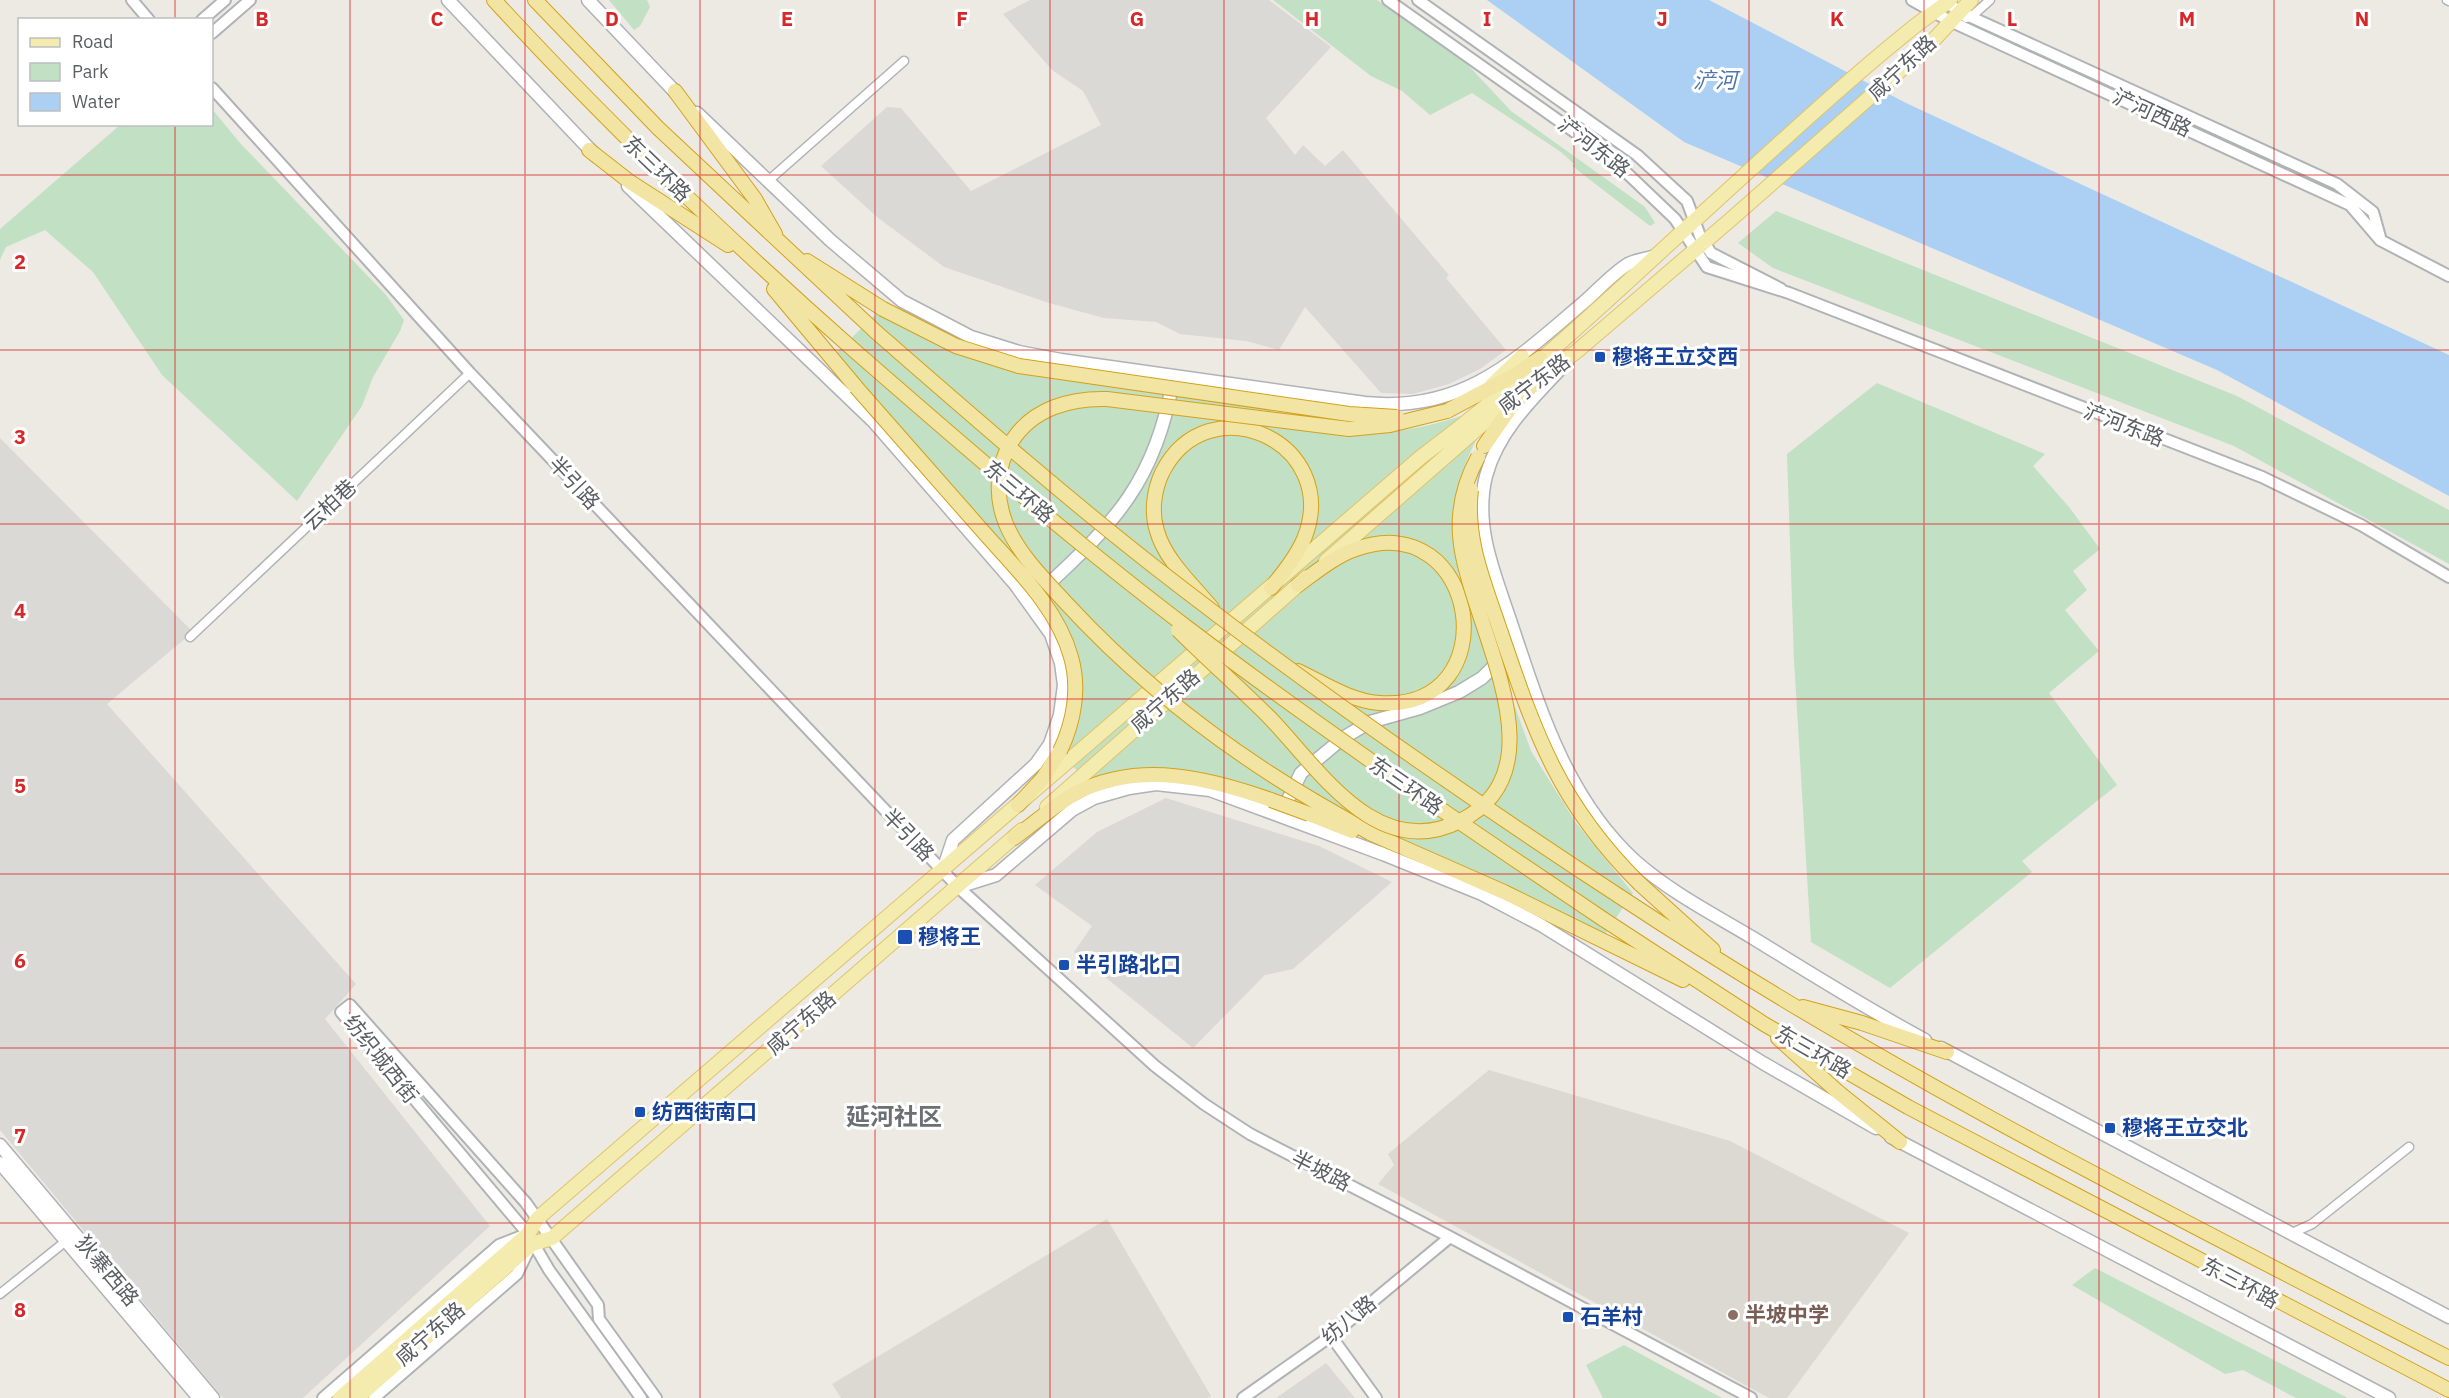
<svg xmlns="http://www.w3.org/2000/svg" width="2449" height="1398" font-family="'IBM Plex Sans','Noto Sans SC',sans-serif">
<rect width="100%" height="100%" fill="#eceae3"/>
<path fill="#dbd9d5" d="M1030,0H1269L1331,47L1266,118L1295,155L1303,145L1325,166L1343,150L1449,275L1446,278L1506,350L1480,369L1449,384L1413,394L1381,393L1305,307L1279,350L1246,341L1180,334L1156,322L1104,318L1049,303L944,267L877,217L821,166L887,107L901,108L971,191L1101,125L1083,91L1052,70L1003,14Z
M0,438L193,632L107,704L356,984L325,1019L490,1226L303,1398H223L0,1130Z
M1166,798L1319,846L1392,882L1293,969L1265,975L1193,1048L1074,952L1092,926L1035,885L1097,832Z
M1326,1363L1355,1398H1276Z"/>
<path fill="#dbd9d1" d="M1489,1070L1730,1141L1909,1233L1787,1398H1769L1378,1184L1394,1165L1388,1154Z
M1107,1219L1211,1396L1208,1398H841L832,1384Z"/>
<path fill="#c2e0c4" d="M609,0H647L650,7L640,26L634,30Z
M1273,0H1377L1467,64L1511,111L1645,207L1655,223L1650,226L1572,166L1574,164L1561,152L1472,93L1430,115L1402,91L1371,76Z
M212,109L240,143L386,295L404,320L400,331L373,377L362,406L297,501L162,375L93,272L45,230L6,247L0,260V229L120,125L212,124Z
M1776,211L2237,396L2449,510V564L2234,446L1773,268L1738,243Z
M878,312C932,343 979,363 1039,377L1294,414L1293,429C1354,436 1402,436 1461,416L1477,438C1447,498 1450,530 1462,594L1474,593L1531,751L1576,823L1633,893L1605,934C1487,871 1360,826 1233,783L1195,772L1157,769L1088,782L1063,756L1079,670L834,355Z
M1877,383L2045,454L2033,466L2069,507L2100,549L2073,571L2087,590L2065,610L2099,651L2049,693L2117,785L2022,861L2032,872L1890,988L1811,942L1794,660L1787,454Z
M2095,1268L2348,1398H2296L2243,1370L2225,1374L2072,1285Z
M1624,1345L1722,1398H1603L1586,1365Z"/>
<path fill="#abd0f4" d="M1487,0H1709L1906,103L2449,355V496L2217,370L1684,142Z"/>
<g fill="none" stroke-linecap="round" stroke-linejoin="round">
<defs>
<path id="minor" d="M2447,0L2449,1
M1966,18L1971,17L1990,0
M768,181L904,61
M190,637L470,373
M2290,1234L2312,1224L2409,1147
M0,1294L66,1241"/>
<path id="tertiary" d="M132,0L149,20
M1388,0L1610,157L1675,219L1707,267L1789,293L2262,477L2361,525L2449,577
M1418,0L1637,155L1687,201L1700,236L1711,253L1781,289
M1912,0L1950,21L2350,205L2380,240L2449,276
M1927,0L1946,3L1971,17L2337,184L2373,212L2380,237
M202,20L225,0
M212,33L250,0
M212,88L470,373L958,887L1155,1066L1204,1104L1250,1134L1450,1237L1751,1398
M1331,1336L1376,1398
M323,1398L499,1245L522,1236
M374,1398L517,1274L529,1249
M641,1398L549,1270L528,1234L341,1012L350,1005L526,1203L598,1305L599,1319L656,1398
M1243,1398L1331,1336L1450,1237"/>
<path id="secondary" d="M448,0L596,156
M588,0L680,97
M697,113L830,240L902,301L971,337L1019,352L1061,360L1365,403C1462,413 1515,361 1583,303C1597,291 1612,274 1628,264C1636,260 1647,259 1655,256
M628,186L874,422L1015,584L1051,634L1061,663L1064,685L1060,715L1050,744L1036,764L953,840L943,870
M1567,362C1536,395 1498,430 1486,476C1473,528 1496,577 1512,626C1540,710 1567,799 1635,861C1670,892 1713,914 1753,938C1810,973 1867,1009 1925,1040
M1043,589C1115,523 1156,480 1173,380
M1281,814L1301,773L1343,738L1370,722L1420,708L1459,692L1482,678L1513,647
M958,887L996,875L1072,810L1094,798L1129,788L1156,784L1210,790L1383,854L1482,894L1541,925L1763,1063L1876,1128
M1941,1048L2449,1317
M1891,1137L2389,1398
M0,1145L213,1398
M0,1163L199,1398"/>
<path id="primary" d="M1537,379L1576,352L1729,221L1928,46L1971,0
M1492,385L1522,356
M1326,561L1517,394
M1047,807L1307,577
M340,1398L528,1234L538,1218L1421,457C1526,379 1620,288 1716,201C1780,143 1843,84 1910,30C1923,19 1937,11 1950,0
M357,1398L532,1244L552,1238L1022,830"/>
<path id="trunk" d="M494,0C608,124 729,240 856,352
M535,0L658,128L876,332
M675,91L755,199L775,234
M589,150L630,182L728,245
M807,261L883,309
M774,289L856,387
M1447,411L1515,375L1540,358
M1484,446L1511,407L1545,373
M1212,608C1193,585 1165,560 1157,531C1151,512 1154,490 1162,473C1208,381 1343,443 1304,539C1296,557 1283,573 1271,588
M1298,671C1323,683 1351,701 1379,703C1510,712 1479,505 1356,549C1335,556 1316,572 1298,585
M1316,802L1370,833L1504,892L1683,980
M1018,805L1043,778L1060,751
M1309,814L1352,831
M1014,838C1035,823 1055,804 1078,792C1141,761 1209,778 1271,800
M1640,884L1713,950
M1619,896C1883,1071 2168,1213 2449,1358
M1603,919L1764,1024L1908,1107L2449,1390
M1803,1007L1862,1023L1947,1052
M1778,1038L1838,1092L1900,1142"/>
</defs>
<use href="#minor" stroke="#b0b3b6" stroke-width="11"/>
<use href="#tertiary" stroke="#b0b3b6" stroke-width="14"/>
<use href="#secondary" stroke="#afb2b6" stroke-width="15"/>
<use href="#primary" stroke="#dfc469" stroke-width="16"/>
<use href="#trunk" stroke="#d2a21c" stroke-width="16"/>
<use href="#minor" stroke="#fff" stroke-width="8"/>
<use href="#tertiary" stroke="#fff" stroke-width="10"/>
<use href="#secondary" stroke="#fff" stroke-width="12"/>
<use href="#primary" stroke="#f4ecaf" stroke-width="14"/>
<use href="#trunk" stroke="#f2e4a3" stroke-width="14"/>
<defs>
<path id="trunk-bridge" d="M883,309L956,346L1019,366L1349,414L1397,417
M876,332C968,412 1060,493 1156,568C1305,684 1460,792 1619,896
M856,352C965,447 1074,542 1189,629C1324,731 1463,825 1603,919
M856,387C897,434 939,481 980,528C1013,566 1057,606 1071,657C1080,688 1074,722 1060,751
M1471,490C1465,538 1484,583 1499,627C1535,733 1558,803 1640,884
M1178,630C1208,660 1240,688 1270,718C1319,769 1377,863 1460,821C1569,767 1465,619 1460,535C1458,507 1465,481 1478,457
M1271,800L1309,814
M1316,802C1224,748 1139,682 1067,604C1045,580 1019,555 1006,524C995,497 996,466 1012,441C1033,408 1071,398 1107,399L1349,429L1390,425L1447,411"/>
</defs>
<use href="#trunk-bridge" stroke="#d2a21c" stroke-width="16" stroke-linecap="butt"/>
<use href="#trunk-bridge" stroke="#f2e4a3" stroke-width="14"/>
</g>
<path fill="none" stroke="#d62828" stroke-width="1.5" stroke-opacity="0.55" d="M175,0V20M350,0V1398M525,0V1398M700,0V1398M875,0V1398M1050,0V1398M1224,0V1398M1399,0V1398M1574,0V1398M1749,0V1398M1924,0V1398M2099,0V1398M2274,0V1398M175,124V1398M0,175H2449M0,350H2449M0,524H2449M0,699H2449M0,874H2449M0,1048H2449M0,1223H2449"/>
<g fill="#1a4fb4" stroke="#fff" stroke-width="2">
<rect x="1594" y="351" width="12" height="12" rx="3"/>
<rect x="897" y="929" width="16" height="16" rx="3"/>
<rect x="1058" y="959" width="12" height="12" rx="3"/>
<rect x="634" y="1106" width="12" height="12" rx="3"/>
<rect x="2104" y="1122" width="12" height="12" rx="3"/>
<rect x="1562" y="1311" width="12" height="12" rx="3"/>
</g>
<circle fill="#8d6e63" stroke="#fff" stroke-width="2" cx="1733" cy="1315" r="6"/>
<g text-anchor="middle" stroke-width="6" stroke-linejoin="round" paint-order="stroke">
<g font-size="21" fill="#5b5e62" stroke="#fff">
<text transform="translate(1902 68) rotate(-43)" y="7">咸宁东路</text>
<text transform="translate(2152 113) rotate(25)" y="7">浐河西路</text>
<text transform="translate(1594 147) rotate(38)" y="7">浐河东路</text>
<text transform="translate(657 169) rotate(44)" y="7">东三环路</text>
<text transform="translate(1534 384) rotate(-37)" y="7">咸宁东路</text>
<text transform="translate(2124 425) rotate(21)" y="7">浐河东路</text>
<text transform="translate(574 483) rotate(47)" y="7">半引路</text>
<text transform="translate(1019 492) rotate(40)" y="7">东三环路</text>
<text transform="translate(330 505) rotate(-43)" y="7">云柏巷</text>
<text transform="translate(1165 701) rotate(-41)" y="7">咸宁东路</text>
<text transform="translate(1406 786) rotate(35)" y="7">东三环路</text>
<text transform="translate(908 835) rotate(46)" y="7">半引路</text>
<text transform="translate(801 1023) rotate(-41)" y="7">咸宁东路</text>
<text transform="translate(1813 1052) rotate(30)" y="7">东三环路</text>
<text transform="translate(381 1059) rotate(52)" y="7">纺织城西街</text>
<text transform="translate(1321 1171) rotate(27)" y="7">半坡路</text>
<text transform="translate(107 1271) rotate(50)" y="7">狄寨西路</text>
<text transform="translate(2240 1283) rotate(28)" y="7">东三环路</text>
<text transform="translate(1349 1320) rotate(-39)" y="7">纺八路</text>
<text transform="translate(430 1334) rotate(-41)" y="7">咸宁东路</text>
</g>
<g font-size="21" font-weight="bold" fill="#164399" stroke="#fff" text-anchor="start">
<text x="1612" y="364">穆将王立交西</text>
<text x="918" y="944">穆将王</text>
<text x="1076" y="972">半引路北口</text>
<text x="652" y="1119">纺西街南口</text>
<text x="2122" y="1135">穆将王立交北</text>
<text x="1580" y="1324">石羊村</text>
</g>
<g font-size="21" font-weight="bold" fill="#785e54" stroke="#fff" text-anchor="start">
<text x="1745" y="1322">半坡中学</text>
</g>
<g font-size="22" font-style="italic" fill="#4f77ab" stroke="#fff">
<text x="1715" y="88">浐河</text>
</g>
<g font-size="24" font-weight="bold" fill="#6c6f73" stroke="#fff">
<text x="894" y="1125">延河社区</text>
</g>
</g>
<g font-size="20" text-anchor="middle" font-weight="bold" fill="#d62828" stroke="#fff" stroke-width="6" stroke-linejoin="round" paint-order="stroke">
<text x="262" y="26">B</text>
<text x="437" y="26">C</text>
<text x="612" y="26">D</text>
<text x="787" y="26">E</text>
<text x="962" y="26">F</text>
<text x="1137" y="26">G</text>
<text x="1312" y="26">H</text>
<text x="1487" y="26">I</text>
<text x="1662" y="26">J</text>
<text x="1837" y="26">K</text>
<text x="2012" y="26">L</text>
<text x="2187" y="26">M</text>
<text x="2362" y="26">N</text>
<text x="20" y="269">2</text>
<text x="20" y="444">3</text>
<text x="20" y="618">4</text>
<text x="20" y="793">5</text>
<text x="20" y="968">6</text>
<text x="20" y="1143">7</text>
<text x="20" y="1317">8</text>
</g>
<rect x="18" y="18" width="195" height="108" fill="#ffffff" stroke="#bdbfc0" stroke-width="1.5"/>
<rect x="30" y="38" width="30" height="9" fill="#f4ecaf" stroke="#bdbfc0" stroke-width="1.5"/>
<text x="72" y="48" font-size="18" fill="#5b5e62">Road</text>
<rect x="30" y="63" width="30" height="18" fill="#c2e0c4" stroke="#bdbfc0" stroke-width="1.5"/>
<text x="72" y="78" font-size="18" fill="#5b5e62">Park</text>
<rect x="30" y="93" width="30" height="18" fill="#abd0f4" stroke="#bdbfc0" stroke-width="1.5"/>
<text x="72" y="108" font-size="18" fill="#5b5e62">Water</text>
</svg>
